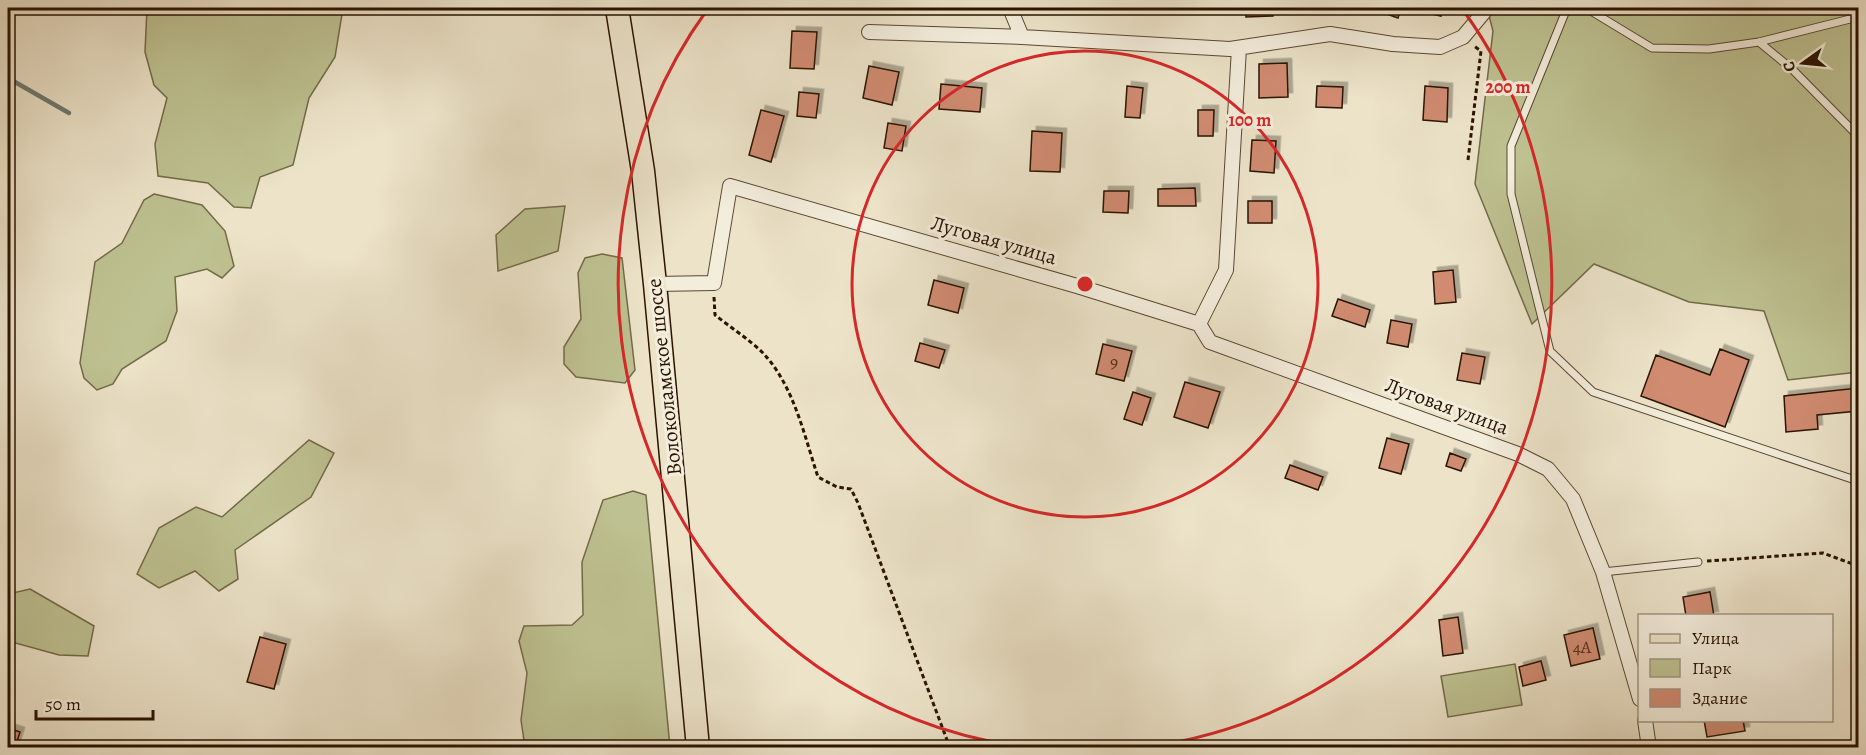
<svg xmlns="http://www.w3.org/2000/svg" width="1866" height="755" font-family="Alegreya,serif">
<defs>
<filter id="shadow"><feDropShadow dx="4.5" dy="-4.5" stdDeviation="0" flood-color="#0004"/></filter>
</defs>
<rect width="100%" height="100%" fill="#ece3c9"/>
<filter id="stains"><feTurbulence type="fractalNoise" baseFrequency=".00333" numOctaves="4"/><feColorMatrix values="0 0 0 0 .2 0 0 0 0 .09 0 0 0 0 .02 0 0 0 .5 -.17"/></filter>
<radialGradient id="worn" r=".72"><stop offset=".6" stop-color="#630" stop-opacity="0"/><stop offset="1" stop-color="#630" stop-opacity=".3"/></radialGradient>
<path fill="#bec191" stroke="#746a48" stroke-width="1.5" d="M147,8H343L335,57L309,98L293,165L260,177L251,208L234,207L208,183L158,176L155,144L167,98L154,85L145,52Z
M1487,8H1858V372L1788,380L1764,311L1689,302L1594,264L1532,324L1475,184L1493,31Z
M154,194L202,205L225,231L234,266L222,278L207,269L175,277L177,311L166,341L122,369L113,384L97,390L84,378L80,363L95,262L122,243L144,200Z
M565,206L558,251L498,271L496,235L525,209Z
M602,254L622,258L635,370L625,383L576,377L564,364V347L581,319L578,273L585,258Z
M309,440L334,453L311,497L235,550L238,579L219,591L195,571L159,588L137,574L159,528L196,507L222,517Z
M633,491L646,495L670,747H525L521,720L527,673L519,641L524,626L572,625L583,615L582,562L603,500Z
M30,589L94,626L88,656L59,655L8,641V594Z
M1515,664L1522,705L1448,717L1441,676Z"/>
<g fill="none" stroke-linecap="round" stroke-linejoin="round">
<path stroke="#6d7970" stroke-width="4.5" d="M8,78L69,113"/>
</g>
<path fill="#d08b71" stroke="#2a1300" stroke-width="1.5" filter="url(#shadow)" d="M1246,8H1273V16L1246,17Z
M1382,8H1401L1398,18L1381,12Z
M1419,8H1443L1441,16L1418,11Z
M792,31L817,32L814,69L790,68Z
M1287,63L1288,97L1259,98V64Z
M869,66L899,72L892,105L863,98Z
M941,84L982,88L980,112L939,109Z
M1127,86L1143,88L1140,118L1125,117Z
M1317,86L1343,87L1342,108L1316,107Z
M1425,86L1448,88L1447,122L1423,120Z
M799,92L819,94L816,118L797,116Z
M761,110L784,116L771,162L749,155Z
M1198,110H1214L1213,136H1198Z
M888,123L906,126L902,151L884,148Z
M1032,131L1062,133L1060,172L1030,171Z
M1252,140L1276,141L1274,173L1250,171Z
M1195,188L1196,206H1158V189Z
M1104,191H1129L1128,213L1103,212Z
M1248,201H1272V223H1248Z
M1453,270L1456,302L1435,304L1433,272Z
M934,280L964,288L958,313L928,305Z
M1338,299L1370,310L1365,327L1332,316Z
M1391,320L1412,324L1408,347L1387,343Z
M920,343L945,350L939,368L915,361Z
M1103,344L1132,351L1124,381L1096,374Z
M1720,349L1749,360L1725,427L1641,396L1656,355L1710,375Z
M1462,353L1485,357L1480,384L1457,380Z
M1185,382L1220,392L1208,428L1174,417Z
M1858,388V411L1817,415L1818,429L1786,432L1784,396Z
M1133,392L1151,398L1142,425L1124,419Z
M1387,438L1409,444L1401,474L1379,468Z
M1450,453L1466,459L1461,471L1446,466Z
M1290,465L1323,477L1318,490L1285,478Z
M1710,592L1714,616H1686L1683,597Z
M1458,617L1463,653L1443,656L1439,620Z
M1593,628L1600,659L1571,666L1564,635Z
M260,637L286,644L274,689L247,682Z
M1541,661L1546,680L1523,686L1519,667Z
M1704,720H1743L1745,731L1707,737Z
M8,728L20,732L15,748H8Z"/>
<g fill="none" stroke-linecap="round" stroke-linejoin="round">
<defs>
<path id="service" d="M1567,8L1511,146V194L1550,351L1593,392L1858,481
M1586,8L1652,48L1709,49L1759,42L1858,17
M1759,42L1793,70L1858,136
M1603,572L1698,562"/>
<path id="minor" d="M1010,8L1022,37
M869,32L1022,37L1230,49L1330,34L1393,44L1440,47L1463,37L1484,12L1485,8
M655,284L714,283L730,186L1077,286L1199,324L1210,342L1518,454L1548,469L1573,499L1603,572L1640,699
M1199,324L1226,270L1239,48
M1645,720L1649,748"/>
<path id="primary" d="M617,8L643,171L655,284L698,748"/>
</defs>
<use href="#service" stroke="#5a4732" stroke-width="9"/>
<use href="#minor" stroke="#5a4732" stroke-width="16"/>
<use href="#primary" stroke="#2a1300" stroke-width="25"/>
<path stroke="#2a1300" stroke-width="3" stroke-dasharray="4.5 3" stroke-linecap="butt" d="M1468,160L1481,51L1474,46
M714,297L715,315C730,327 750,340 763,353C794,386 804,435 818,477L837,487L851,489L858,503L950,748
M1707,561L1823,553L1858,566"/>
<use href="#service" stroke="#f3eddc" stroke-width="7"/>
<use href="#minor" stroke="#f3eddc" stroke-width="14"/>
<use href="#primary" stroke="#ece3c9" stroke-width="22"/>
</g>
<g fill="none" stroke="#d62828" stroke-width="3">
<circle cx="1085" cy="284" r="233"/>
<path d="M1024 747A467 467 0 0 1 707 10M1463 10A467 467 0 0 1 1146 747"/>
</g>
<g text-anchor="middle" stroke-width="6" stroke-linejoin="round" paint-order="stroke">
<g font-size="18" fill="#54311c">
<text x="1114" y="368">9</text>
<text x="1582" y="653">4А</text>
</g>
<g font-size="21" fill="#2a1300" stroke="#f3eddc">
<text transform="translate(994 240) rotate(16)" y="7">Луговая улица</text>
<text transform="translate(664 377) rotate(-96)" y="7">Волоколамское шоссе</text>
<text transform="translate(1447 406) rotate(20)" y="7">Луговая улица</text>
</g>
</g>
<circle cx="1085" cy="284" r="9" fill="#d62828" stroke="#f3eddc" stroke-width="3"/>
<g font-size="18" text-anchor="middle" font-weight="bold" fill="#d62828" stroke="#f3eddc" stroke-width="6" stroke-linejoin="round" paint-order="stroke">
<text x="1508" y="93">200 m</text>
<text x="1250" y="126">100 m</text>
</g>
<rect width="1866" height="755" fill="none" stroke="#ece3c9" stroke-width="30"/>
<rect x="9" y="9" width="1848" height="737" fill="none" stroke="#2a1300" stroke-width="3"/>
<rect x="15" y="15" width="1836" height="725" fill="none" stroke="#2a1300" stroke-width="1.5"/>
<rect x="1638" y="614" width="195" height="108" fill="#f3eddc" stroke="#a39684" stroke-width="1.5"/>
<rect x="1650" y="634" width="30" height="9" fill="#ece3c9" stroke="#a39684" stroke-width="1.5"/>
<text x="1692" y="644" font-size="18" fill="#2a1300">Улица</text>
<rect x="1650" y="659" width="30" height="18" fill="#bec191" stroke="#a39684" stroke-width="1.5"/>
<text x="1692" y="674" font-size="18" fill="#2a1300">Парк</text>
<rect x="1650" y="689" width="30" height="18" fill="#d08b71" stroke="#a39684" stroke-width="1.5"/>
<text x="1692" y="704" font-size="18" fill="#2a1300">Здание</text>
<g transform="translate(1803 63) rotate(255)" stroke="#f3eddc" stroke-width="4.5" paint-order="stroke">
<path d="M0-4.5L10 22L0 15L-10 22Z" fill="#2a1300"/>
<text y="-9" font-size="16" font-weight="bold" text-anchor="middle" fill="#2a1300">С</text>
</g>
<path d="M36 710v9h117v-9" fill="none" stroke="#2a1300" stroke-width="3"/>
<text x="45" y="710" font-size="18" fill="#2a1300" stroke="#f3eddc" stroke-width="4.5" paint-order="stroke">50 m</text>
<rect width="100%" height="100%" filter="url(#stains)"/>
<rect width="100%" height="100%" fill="url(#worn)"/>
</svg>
